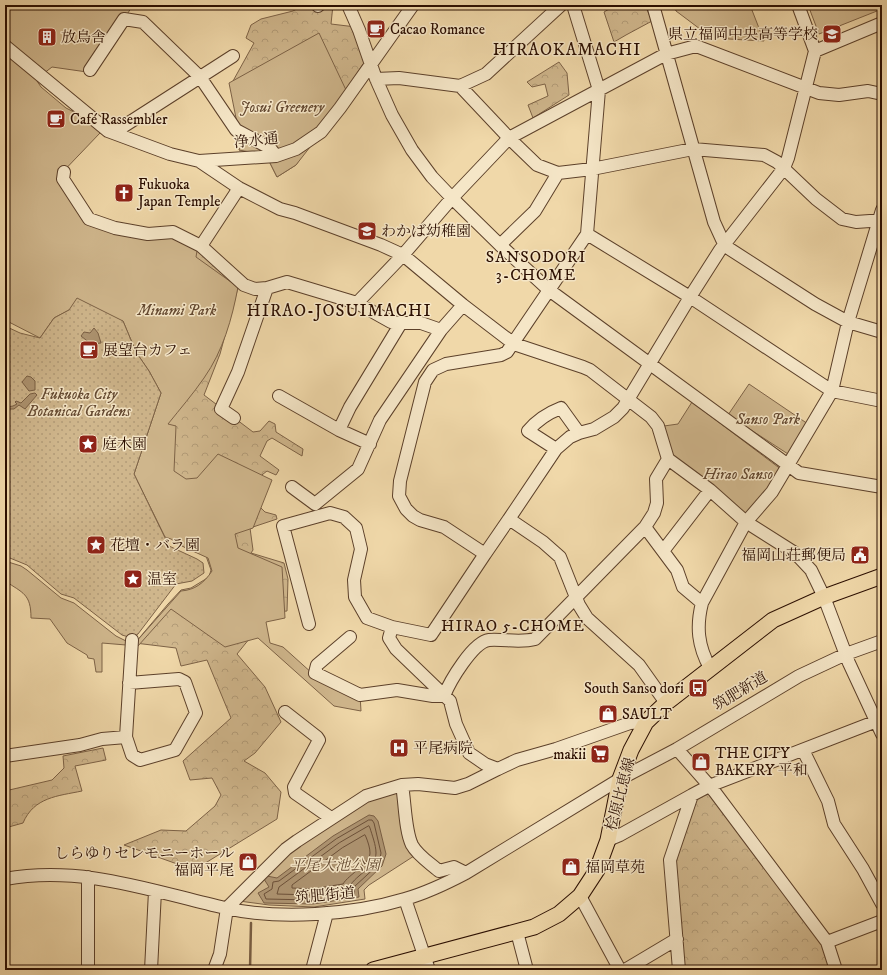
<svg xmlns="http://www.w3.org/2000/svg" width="887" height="975" font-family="'IM FELL DW Pica','Noto Serif JP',serif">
<defs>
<pattern id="forest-crowns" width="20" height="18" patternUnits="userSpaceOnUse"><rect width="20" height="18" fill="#cfb68c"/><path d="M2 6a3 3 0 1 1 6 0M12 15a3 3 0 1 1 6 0" fill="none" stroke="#b29b77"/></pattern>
<pattern id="garden-dots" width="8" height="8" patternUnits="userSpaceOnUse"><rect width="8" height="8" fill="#cfb68c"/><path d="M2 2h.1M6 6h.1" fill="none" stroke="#b29b77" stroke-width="1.8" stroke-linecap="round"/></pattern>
</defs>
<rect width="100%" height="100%" fill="#f0d8a9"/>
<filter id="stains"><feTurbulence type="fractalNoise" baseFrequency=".005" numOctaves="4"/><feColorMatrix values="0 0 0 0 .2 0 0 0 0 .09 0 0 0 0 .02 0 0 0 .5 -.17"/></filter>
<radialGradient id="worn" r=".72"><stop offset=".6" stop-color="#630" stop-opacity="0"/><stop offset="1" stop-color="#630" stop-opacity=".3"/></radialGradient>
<path fill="url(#forest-crowns)" stroke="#7d6246" d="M304,5H333L331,24L356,27L365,61L296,165L277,177L266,155L239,150L272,102L233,81L254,43L246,38L251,25L261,19L293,11Z
M616,5H645L652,21L626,35L614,42L604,12Z
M559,62L567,73L569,95L533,118L528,105L548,96L545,84L532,87L527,82Z
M189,243L239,284L220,354L204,395L253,432L260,431L269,421L275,424L276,432L303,449L302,456L272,438L267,441L260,456L279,470L276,475L267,471L258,478L253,500L265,512L276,515L277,519L250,528L253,550L251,553L284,563L288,579L287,611L264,613L254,633L237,654L265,687L281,722L255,753L244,761L265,773L281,792L277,819L194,870L124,845L161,830L186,831L215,806L221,795L212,778L190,780L183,761L231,718L207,660L181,666L176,648L135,643L168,604L181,590L191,588L209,577L211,570L206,556L175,543L169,502L159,479Z
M103,748L106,760L75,766L82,791C58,796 34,797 23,823L5,828V791L52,780L64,768L63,756Z
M709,791L823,941L833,970H683L674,860L694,800Z"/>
<path fill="#cfb68c" stroke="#7d6246" d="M5,5H133L119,27L87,72L52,67L43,74L37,81L41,87L66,108L80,115L99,129L100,133L56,179L63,182L86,221C118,226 174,229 197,251L196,257L238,287C232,319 223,351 204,378C193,394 180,409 168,424L176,426L174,471L186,479L197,478L218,454L272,480L253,528L235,534L238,548L282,567L285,618L266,622L270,643L283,647L313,674L360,695L361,711L334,706L258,638L225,647L171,609L138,646L102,643V672H96L94,659L88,658L87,655L67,643L50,619L31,618C31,594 23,593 5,581V561L21,566L27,570L61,598L74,603L116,636L126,641L135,643L181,591C195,590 204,583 212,571L208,558L184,547L171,539L165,537L134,474L161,393L149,371L136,352L123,321L69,310L54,318L40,338L5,320Z
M674,5H750L764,41L729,39L704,32L676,11Z
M808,5H882V9L819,34Z
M319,33L346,90L342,106L296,165L277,177L266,155L239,150L241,143L229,83Z
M749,384L808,424L788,454L728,415Z
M692,402L782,470L747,518L672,458L664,426L678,424Z
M400,789L414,856L369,885L364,890L365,899L314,907L269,905L239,901L290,850L379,795Z"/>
<path fill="url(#garden-dots)" stroke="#7d6246" d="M77,298L123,321L136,352L149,371L161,393L134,474L169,546L197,559L203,563L204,573L192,581L176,584L138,634L132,638L122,635L74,598L61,594L27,565L5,556V326L20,333L40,338L54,318L69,310Z"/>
<path fill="#ad9370" stroke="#795e43" d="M94,328L98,333L101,343L91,344L81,336L84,332L90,333Z
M27,376L31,377L35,381V390L29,391L22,382Z
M30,394L35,393L37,395L25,409L19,405L14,409H7V407L13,406L17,404L15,402L16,401L21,403Z
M369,815L374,816L378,821L386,854L382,866L358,889L359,897L313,904L264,903L258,893L269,887L264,879L267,876L277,878L333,836Z"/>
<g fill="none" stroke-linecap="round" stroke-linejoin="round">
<path stroke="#6c5038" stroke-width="1" d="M369,820H372L374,823L381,853L379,864L355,886L354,894L312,900L266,899L264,894L272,889L273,882L279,881L336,839Z
M369,826L370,828C372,835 376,845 376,853C376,869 353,875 348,890L312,895L277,894L279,887L339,843Z
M365,835L366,837C368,842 370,848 370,853C370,864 349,874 343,884L312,889L292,888V885L342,848Z"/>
<path stroke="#795e43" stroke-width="2.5" d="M250,970L251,923"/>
<defs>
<path id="minor" d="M348,5L359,30L376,79L392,115L412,150L432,177L452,198L500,245L549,290L799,473L882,487
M573,5L599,90L587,234L690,297L832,391L882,401
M653,5L714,222L725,246L815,304L848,322L882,332
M318,6L319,5
M5,46L108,131L170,154L199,161L276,156L296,149L321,132L340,108L413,5
M815,51L882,23
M90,70L124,19L143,22L200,77L236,130L270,148L276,156
M376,79L399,78L460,86L486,74L561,5
M460,86L509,138L537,165L558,173L592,169L693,149L764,155L777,162L816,199L842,219L856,222L870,221H879L882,223
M108,131L124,126L233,56
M199,161L239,188L280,209L295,213L381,245L403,255L463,305L514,344L583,367L590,370L651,417L658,426L668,459L710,490L746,522L795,553L811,570L824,597L849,663L882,734
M64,172L63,179L89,219L115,228L148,234L173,232L201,246
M239,188L201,246L244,285L255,289L267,288L287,282L357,303L391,322L401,323H421L441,330L463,305
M500,245L535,211L558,173
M357,303L403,255L452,198L509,138L666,54L696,46L819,93L839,95L868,91L882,94
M279,396L339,430L370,444
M234,418L221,409L238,372L267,288
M339,430L350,407L401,323
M556,449L528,431C537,420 548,413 561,408L579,433
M668,459L656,479L657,503L654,513L645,527L677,570L683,587L702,603
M292,487L315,504L358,469L380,420L441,330
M509,519L556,449L570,437L579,433L594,429L614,417L623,408L690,297L720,250L784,168L788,158L815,51L798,5
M663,551L710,490
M485,554L509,519L543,542L560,557L579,605L587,618L639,665L666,703
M309,624L283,526L330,513L344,517L356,528L361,549L354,580L355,597L367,618L392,627
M350,637L317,665L315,673L360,695L397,690L433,696H444C450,681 473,642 489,640C505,639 521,643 535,639L645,527
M710,668C698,646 696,627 702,603L746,522L772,492L832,391L848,322L882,210
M129,683L179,679L185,682L196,713L175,750L140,760L132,755L126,737L132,640
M285,712L317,737L319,740L294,787L295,793L331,818
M677,749L714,791L827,942L836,970
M803,750L828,801L834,824L863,869L882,904
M5,756L80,745L102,739L126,737
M498,769L517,760L556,749L630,723L646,722
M402,785C405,802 405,831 412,845C418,856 430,863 439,871L454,867L466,873
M608,840L620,835L692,795
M5,879C82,865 151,891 225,908C279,920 352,915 405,899C426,893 447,883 466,873L620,779L677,749L799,676L846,654L882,641
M580,896L620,970
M405,899L429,970
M517,932L527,970
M827,942L882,921
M88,970V877
M151,970L155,891
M214,970L220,954L227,908L286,849L297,841L366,796L402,785L418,784L455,788L468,784L498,769L485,764L469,753L456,724L450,701L396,649L389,638L392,627L431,635L485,554L444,527L420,520L413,516L406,509L399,496L400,481L425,382L433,370L446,364L501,355L507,352L587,234
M312,970L327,913
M625,970L677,939
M679,970L670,860L692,795L709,786L882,719"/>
<path id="major" d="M373,970L534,927L559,914L580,896L597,870L608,840L620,779L631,750L646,722L666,703L773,620L824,597L882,576"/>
</defs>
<use href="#minor" stroke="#5c402a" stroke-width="14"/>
<use href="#major" stroke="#2b0e00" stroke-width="17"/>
<use href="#minor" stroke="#f5e6c7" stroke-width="12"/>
<use href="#major" stroke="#f0d8a9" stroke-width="15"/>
</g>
<defs>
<symbol id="cafe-square" viewBox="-11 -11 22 22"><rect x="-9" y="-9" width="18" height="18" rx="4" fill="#8f2418" stroke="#f5e6c7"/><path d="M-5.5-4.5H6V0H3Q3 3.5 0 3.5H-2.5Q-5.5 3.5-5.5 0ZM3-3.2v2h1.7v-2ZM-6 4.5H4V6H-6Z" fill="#fff"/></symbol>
<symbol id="school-square" viewBox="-11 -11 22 22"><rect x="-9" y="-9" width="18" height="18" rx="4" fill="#8f2418" stroke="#f5e6c7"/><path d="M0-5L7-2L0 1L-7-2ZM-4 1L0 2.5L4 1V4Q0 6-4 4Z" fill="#fff"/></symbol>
<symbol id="building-square" viewBox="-11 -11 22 22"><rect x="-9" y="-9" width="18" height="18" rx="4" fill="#8f2418" stroke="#f5e6c7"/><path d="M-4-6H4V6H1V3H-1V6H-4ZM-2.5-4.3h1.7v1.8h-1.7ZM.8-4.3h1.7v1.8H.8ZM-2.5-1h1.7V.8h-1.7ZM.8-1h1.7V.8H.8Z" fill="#fff"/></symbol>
<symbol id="church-square" viewBox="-11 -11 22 22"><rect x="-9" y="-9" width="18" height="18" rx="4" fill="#8f2418" stroke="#f5e6c7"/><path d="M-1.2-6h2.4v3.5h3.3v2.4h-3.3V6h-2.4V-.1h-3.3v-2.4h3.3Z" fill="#fff"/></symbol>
<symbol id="sight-square" viewBox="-11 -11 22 22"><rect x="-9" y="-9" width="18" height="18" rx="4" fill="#8f2418" stroke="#f5e6c7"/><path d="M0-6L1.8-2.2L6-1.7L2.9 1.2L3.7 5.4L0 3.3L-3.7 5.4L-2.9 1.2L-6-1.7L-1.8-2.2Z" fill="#fff"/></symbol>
<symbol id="civic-square" viewBox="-11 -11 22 22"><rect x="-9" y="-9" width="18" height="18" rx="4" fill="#8f2418" stroke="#f5e6c7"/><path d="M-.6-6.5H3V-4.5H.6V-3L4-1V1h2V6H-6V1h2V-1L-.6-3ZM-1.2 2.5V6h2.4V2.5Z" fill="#fff"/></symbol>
<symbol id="bus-square" viewBox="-11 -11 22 22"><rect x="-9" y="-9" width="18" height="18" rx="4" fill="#8f2418" stroke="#f5e6c7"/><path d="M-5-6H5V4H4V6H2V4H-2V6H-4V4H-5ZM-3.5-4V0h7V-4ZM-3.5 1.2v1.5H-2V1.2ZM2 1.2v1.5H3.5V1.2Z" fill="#fff"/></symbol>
<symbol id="shop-square" viewBox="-11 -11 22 22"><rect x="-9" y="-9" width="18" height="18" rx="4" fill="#8f2418" stroke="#f5e6c7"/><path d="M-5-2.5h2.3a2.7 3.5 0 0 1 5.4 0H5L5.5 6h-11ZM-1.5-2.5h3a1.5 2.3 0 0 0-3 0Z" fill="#fff"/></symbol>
<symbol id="hospital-square" viewBox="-11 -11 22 22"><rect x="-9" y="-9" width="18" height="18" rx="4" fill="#8f2418" stroke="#f5e6c7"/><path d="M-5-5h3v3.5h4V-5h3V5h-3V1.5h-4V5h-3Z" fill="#fff"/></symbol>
<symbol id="supermarket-square" viewBox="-11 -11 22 22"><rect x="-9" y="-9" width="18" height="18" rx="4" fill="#8f2418" stroke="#f5e6c7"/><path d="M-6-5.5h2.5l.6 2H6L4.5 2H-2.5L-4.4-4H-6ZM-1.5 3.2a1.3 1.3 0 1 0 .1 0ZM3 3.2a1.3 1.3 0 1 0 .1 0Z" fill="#fff"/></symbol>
</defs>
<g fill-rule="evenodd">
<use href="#cafe-square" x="365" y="18" width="22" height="22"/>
<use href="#school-square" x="821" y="23" width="22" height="22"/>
<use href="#building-square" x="36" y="26" width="22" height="22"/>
<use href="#cafe-square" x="45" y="108" width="22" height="22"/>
<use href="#church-square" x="113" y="182" width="22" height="22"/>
<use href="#school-square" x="356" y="220" width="22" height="22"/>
<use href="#cafe-square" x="78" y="339" width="22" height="22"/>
<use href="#sight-square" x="77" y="433" width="22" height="22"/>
<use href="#sight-square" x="85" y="534" width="22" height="22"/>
<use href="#civic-square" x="849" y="544" width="22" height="22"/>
<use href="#sight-square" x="122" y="568" width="22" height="22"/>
<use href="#bus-square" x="687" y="677" width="22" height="22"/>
<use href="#shop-square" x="597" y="703" width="22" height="22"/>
<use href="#hospital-square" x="388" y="737" width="22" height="22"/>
<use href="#supermarket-square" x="589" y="743" width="22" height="22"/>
<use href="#shop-square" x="690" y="751" width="22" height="22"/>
<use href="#shop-square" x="237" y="851" width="22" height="22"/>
<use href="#shop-square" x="560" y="856" width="22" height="22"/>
</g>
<g text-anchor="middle" stroke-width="3" stroke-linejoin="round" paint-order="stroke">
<g font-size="15" fill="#2b0e00" stroke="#f5e6c7" text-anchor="start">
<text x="390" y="34">Cacao Romance</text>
<text x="818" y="39" text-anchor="end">県立福岡中央高等学校</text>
<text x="61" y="42">放鳥舎</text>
<text x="70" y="124">Café Rassembler</text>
<text x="138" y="189">Fukuoka<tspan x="138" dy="17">Japan Temple</tspan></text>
<text x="381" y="236">わかば幼稚園</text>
<text x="103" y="355">展望台カフェ</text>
<text x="102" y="449">庭木園</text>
<text x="110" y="550">花壇・バラ園</text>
<text x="846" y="560" text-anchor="end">福岡山荘郵便局</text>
<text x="147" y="584">温室</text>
<text x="684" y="693" text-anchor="end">South Sanso dori</text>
<text x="622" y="719">SAULT</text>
<text x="413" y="753">平尾病院</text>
<text x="715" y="758">THE CITY<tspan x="715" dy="17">BAKERY 平和</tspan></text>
<text x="586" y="759" text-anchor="end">makii</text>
<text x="234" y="858" text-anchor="end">しらゆりセレモニーホール<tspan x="234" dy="17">福岡平尾</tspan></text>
<text x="585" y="872">福岡草苑</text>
</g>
<g font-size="15" font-style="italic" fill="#644931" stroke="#f5e6c7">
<text x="282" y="112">Josui Greenery</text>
<text x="177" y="315">Minami Park</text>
<text x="79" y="399">Fukuoka City<tspan x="79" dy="17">Botanical Gardens</tspan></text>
<text x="768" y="424">Sanso Park</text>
<text x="738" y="479">Hirao Sanso</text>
<text x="335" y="870">平尾大池公園</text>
</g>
<g font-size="15" fill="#2b0e00" stroke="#f5e6c7">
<text transform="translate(256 140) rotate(-6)" y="5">浄水通</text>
<text transform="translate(740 691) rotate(-31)" y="5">筑肥新道</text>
<text transform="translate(620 794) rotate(-75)" y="5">桧原比恵線</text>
<text transform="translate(325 895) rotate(-5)" y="5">筑肥街道</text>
</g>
<g font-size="16" letter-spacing="1" fill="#2b0e00" stroke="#f5e6c7">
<text x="536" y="262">SANSODORI<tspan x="536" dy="18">3-CHOME</tspan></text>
<text x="513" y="631">HIRAO 5-CHOME</text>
</g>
<g font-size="17" letter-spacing="1" fill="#2b0e00" stroke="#f5e6c7">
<text x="567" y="55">HIRAOKAMACHI</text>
<text x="339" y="316">HIRAO-JOSUIMACHI</text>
</g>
</g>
<rect width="887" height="975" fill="none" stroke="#f0d8a9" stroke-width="20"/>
<rect x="6" y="6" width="875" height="963" fill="none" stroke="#2b0e00" stroke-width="2"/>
<rect x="10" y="10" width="867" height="955" fill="none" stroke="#2b0e00"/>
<rect width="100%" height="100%" filter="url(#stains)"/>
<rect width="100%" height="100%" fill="url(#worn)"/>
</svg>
